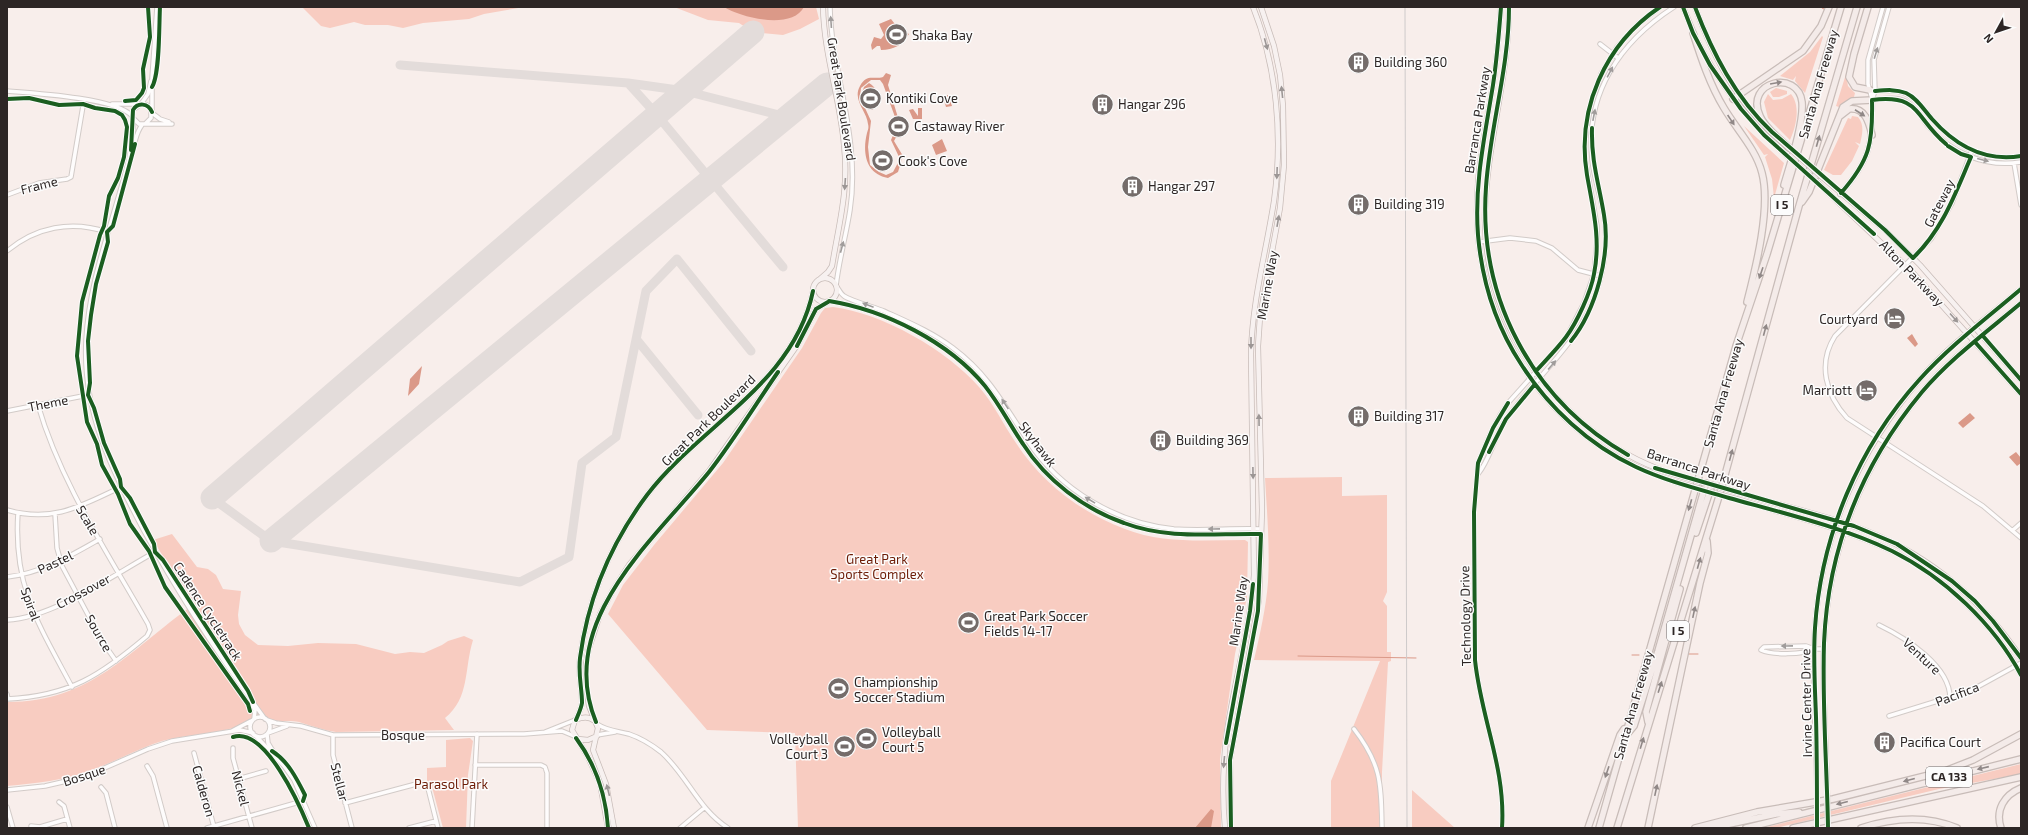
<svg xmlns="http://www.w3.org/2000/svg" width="2028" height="835" font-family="'Exo 2',sans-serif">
<rect width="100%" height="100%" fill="#f8eeeb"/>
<path fill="#f8ccc1" d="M302,7H524L484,14L469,19L423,23L403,28L388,25H365L354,22L330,28L321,26Z
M674,7H816L819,19L800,29L783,35L753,32L739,23L708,20Z
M1822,36L1823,37L1805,93L1795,81L1796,76L1793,80L1780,76L1810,52Z
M1846,74L1848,86L1855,93L1854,97L1839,107L1836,106Z
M1776,88L1787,91V94L1779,97H1773L1770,92Z
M1768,94L1773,100L1782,99L1791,94C1801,106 1796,127 1790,140L1768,118L1764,102Z
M1852,116L1858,117C1865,125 1862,135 1860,144L1855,142L1859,146L1852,161L1841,175H1833L1824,170L1848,118L1851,119Z
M1744,126L1784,163L1774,198L1772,179L1765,157L1768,154L1764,155Z
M833,307C882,313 947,350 979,387C994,404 1003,424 1016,443C1042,483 1080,512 1125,529C1163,544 1205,540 1245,540L1248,542L1247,597L1235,654L1220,759L1221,828H798L795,733L707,730L608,614L623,585L654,545L723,463L802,348L821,313L825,308Z
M1342,477V496L1387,495V592L1383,601L1387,606V652H1391V661L1388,662L1382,772V828H1331V781L1380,661L1254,660C1260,634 1266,608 1268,582C1270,548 1267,512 1265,478Z
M172,534L197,567L208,569L216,575L223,589L241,591L238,615L239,624L245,635L258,645L288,646L318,643L356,644L395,654L410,652L424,653L442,645L448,641L464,636L473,640C464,669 470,698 445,718L454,730L336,732C323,730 312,726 299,722C286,719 274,725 263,714C252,717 244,724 233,728C207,736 179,734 153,744C132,752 112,763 91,770C64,781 36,783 7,786V702C92,702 129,650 193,605L153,540Z
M470,738L473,741L468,775L466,828H443L432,787L427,781V768L446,767V740Z
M2021,764V774L1939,789L1776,828H1763Z
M1412,790L1455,828H1412Z"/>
<path fill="#db9988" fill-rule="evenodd" d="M724,7H804C792,30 742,18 724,7Z
M891,19L898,28L909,34C902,45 894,50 881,50L880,46H877L872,50L871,45L874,37L881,39L884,35L879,24Z
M886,73L891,75L888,85L900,124V130L894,141L903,156L898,172L888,178C866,174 862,153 867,133C868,129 869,128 868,124C867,111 852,100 860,86C867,73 873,80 883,77ZM871,80H880L883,84L895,117L890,123L894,128L895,125L897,126L891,140L900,159L893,172L886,175L879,172L870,165L868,147L871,121L860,97L861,88Z
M869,83C877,87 880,98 878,106L872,110L866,107L861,96L864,87Z
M948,95L952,106L946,107L943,97Z
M918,108H922V119H913L909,110L913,109L918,116Z
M942,139L947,151L936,155L932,145Z
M872 161a9 9 0 1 1 18 0a9 9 0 1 1-18 0Z
M1912,334L1918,344L1915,347L1907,338Z
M422,366L419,384L408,396L410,379Z
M1970,413L1975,418L1963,428L1958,423Z
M2016,452L2021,458V463L2017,466L2009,457Z
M1211,809L1214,811L1211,828H1195Z"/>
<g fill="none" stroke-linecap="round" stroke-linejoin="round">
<path stroke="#db9988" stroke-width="1" d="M1822,8L1824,9
M1689,654H1698
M1632,655H1639
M1298,656L1416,658"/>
<path stroke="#e3dcda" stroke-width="9" d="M400,65L628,83L657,115L783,267
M628,83L685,91L787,117
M637,340L698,415
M212,498L271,541L297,545L520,582L569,557L582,463L616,437L646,291L677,259L751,351"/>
<path stroke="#e3dcda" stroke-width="23" d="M212,498L753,32
M271,541L827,84"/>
<defs>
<path id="minor" d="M830,7C831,56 847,101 851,149C853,169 853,191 850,210C846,236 839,260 836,286
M1600,44L1618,58
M1870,90C1882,92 1894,88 1906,94C1917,99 1925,110 1932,119C1955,146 1985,162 2021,156
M7,91C33,93 117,98 132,116
M1872,99L1868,84V60L1883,7
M1872,100C1883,99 1895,96 1905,101C1915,106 1921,117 1928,126C1951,153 1985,168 2021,162
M1872,100L1875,91L1874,60L1889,7
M112,104H138
M141,104L148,94L151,81
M152,110V78L157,7
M152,113L160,119L169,122
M133,118L139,124H145L151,118V109L147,105L141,104L133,110C132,116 133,121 133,127C132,140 131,153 127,166C112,225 89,280 86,340C82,411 112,471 144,531C180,597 221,659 265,719
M146,124H172
M1972,150L1952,203L1931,239L1835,336C1817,364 1826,395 1847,418L1983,506L2021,538
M131,153C136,143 135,134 142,125
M2014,163L2021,205
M7,195L39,183L67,179L71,177L84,100
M1479,242L1510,238L1536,241L1552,248L1578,270L1601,276
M7,251C36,227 71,220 107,232
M837,287C839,290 841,294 844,296C851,301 874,307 884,311C908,322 932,332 953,348C989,375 1004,405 1028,441C1060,490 1116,523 1174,529C1203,531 1232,528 1261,529
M829,301C885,310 949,342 985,386C1000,405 1010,425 1023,444C1046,480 1084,509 1124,523C1169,540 1214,533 1261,534
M7,411L88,395
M1478,474C1490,460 1495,434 1507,418C1537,375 1581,342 1597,290C1605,266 1608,241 1604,216C1601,197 1594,179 1592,160C1585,93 1620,42 1674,7
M7,510C53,523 81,506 121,487
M18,513C13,587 39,625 72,687
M55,514L57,548L62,566L102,641L116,661
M2013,530L2021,523
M7,577C42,573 70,556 100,539
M7,620C53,618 115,574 155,552
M1879,625C1906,638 1950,666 1950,698
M1814,649C1803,655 1772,655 1761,650L1764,647L1806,646L1814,649H1824
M7,694L8,699
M7,699C70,696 101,675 147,636L150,630L148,624C108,553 61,484 38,405
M251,703L255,710L254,719
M1889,716L1970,691L2021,663
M250 727a10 10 0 1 1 20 0a10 10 0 1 1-20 0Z
M267,720L276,723L301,726L333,735L524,734L562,731L574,736
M597,724C607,731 618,731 629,734C641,738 652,745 661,752C687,775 698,809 728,828
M1354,729C1382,765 1381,785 1382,828
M232,731L251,721
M545,732L575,720
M268,733L287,726
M267,734L268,743L274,753
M333,735V755L352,828
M597,735L615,732
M256,736L284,766L294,780L315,828
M233,748V758L252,828
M194,753L214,827
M475,765H541L545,767L547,773V828
M147,766L153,776L167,828
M238,779L266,771
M101,787L106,793L115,828
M7,790L45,786L84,777L148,749L172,741L240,730L253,733
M59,802L64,806L70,828
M345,803L420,783L425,784L428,788L438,828
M7,807L13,828
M31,826L40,827L67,819
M207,828L303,801
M409,828L436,821
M472,828L477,734
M680,828L704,808
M1502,828C1506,768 1481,719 1475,660L1474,512L1478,463L1490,434L1500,415L1508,403L1566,338L1584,303L1594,274L1597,240V226L1585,158V142L1589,111L1601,74L1617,47L1638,24L1660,7"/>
<path id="major" d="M1501,7C1499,33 1497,59 1493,85C1488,118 1480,151 1478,184C1469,290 1518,395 1609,452C1630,465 1652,474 1675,482
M1509,7C1509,76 1487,142 1485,211C1481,327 1566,443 1677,475
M1683,7L1695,36
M1695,7C1711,50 1730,90 1762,123
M1698,42C1721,87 1749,122 1786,155
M1822,177L1885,230L1920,265L2021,380
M1819,184L1913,273L2021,394
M1840,194C1870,161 1873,143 1872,100
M813 290a12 12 0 1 1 24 0a12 12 0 1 1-24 0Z
M820,279L828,272L832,266C839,223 849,190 844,145C840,98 824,55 823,7
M1741,493C1783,507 1828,515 1869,532C1932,557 1984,602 2021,658
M1740,500C1790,516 1844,528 1892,551C1942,575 1996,626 2021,675
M576,720C578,715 581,709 582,703C582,688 578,675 580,658C588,598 611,543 647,495C700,425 794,384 813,291
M595,721C588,716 583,717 575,720L572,730L588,757L600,783L608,828
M578,739L588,740L597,736
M1827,789C1826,741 1822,692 1824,644C1828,550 1862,464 1922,392C1950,358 1988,331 2021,303
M1817,792C1817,738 1811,683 1815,628C1821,535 1859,450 1920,379C1949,345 1987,318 2021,289
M614,828L606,784L593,750L598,728L589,706L586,686V664L589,648L600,614L613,590L629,565L709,471L798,344L816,309L828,302
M1225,828C1222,796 1223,763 1227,731C1235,679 1250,628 1254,575L1251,354C1252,302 1266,252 1274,201C1283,137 1277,67 1253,7
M1231,828L1230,760L1259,600L1262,510L1258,346L1260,317L1280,208L1284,165L1283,106L1280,75L1274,46L1261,7"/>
<path id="highway" d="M1868,7L1854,54L1849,77L1855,87L1870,90
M1693,33C1701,58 1710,85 1724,108C1737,130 1756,149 1762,173C1771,207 1756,267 1747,302
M1733,99L1803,51L1821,26L1829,7
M1840,116L1849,109C1865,107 1869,122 1872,135
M1784,185C1790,164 1804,123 1802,102C1798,69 1744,81 1760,116C1765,128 1779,138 1789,148
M1802,202L1809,192L1843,107L1852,101L1872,100
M1696,533L1712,485
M1648,722L1646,712L1680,589
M1624,738L1634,726L1658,651L1706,483
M1588,828L1620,735L1624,729
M1599,828L1736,346L1767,254L1841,7
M1617,828L1720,493L1799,206L1857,7
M1648,828L1700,583L1708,553L1707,541
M1695,828L1757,812L1833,799L1945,771L1973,760L2021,734
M1711,828L1776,814L1799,812
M1746,828L2021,759
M1793,828L2021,777
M1861,828C1892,818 1926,815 1957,828
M2001,828C1995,810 2004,795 2021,788"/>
</defs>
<use href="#minor" stroke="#d2cbc8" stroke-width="5.5"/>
<use href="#major" stroke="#c8bcb8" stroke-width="6"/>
<use href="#highway" stroke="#c8bcb8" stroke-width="8"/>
<use href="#minor" stroke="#fefcfc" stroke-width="3.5"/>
<use href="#major" stroke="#f7f1f0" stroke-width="4.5"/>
<use href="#highway" stroke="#f4ebe9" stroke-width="5.5"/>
<path stroke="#cecaca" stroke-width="1" d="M1405,7L1407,828"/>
<defs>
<path id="major-bridge" d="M1789,148L1822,177
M1786,155L1819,184
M1677,475L1706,483
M1675,482L1704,490
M1712,485L1741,493
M1709,492L1740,500
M1827,789L1828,828
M1817,792V828"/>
</defs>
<use href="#major-bridge" stroke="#c8bcb8" stroke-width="6" stroke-linecap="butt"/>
<use href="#major-bridge" stroke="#f7f1f0" stroke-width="4.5"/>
<defs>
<path id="cycleway" d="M1501,7C1499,33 1497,59 1493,85C1485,135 1474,184 1478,235C1482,281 1496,326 1521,364C1549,408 1589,445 1636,467C1666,481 1698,489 1729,498C1783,513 1842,527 1892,551C1944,577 1994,624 2021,675
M1509,7C1509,68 1490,127 1486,187C1478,298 1532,400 1628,455
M1683,7L1693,33L1710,65L1741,109L1764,135L1874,234
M1695,7C1713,54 1735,97 1772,132L1885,230L1913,258C1943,229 1955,194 1971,157L1961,154L1948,146
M152,87C160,74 159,24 160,7
M1875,91C1886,90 1896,89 1906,93C1917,98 1924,110 1932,119C1955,145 1985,162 2021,156
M7,99L29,98L59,105L83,104L95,108L115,111L122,115L125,120L127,127L124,157L118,178L109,196L104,226L100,235L82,302L77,356L87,422L97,444L102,465L118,494L130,524L149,551L165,587L248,704L250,711
M125,101L136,100L142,93L144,88L143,69L150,37L148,7
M135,144L113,226L107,232L108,242L96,284L91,315L88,341L90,383L88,395L94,408L104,443L120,479L121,487L130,498L154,544L155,552L163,560L248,691L253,702
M131,150L133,110C138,102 148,103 152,112
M1841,193C1870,160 1873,143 1872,100C1921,94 1914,117 1946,144
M829,301C885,310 949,342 985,386C1000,405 1010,425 1023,444C1046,480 1084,509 1124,523C1169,540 1214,533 1261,534L1258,611L1230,760L1231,828
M1983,336L2021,380
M1571,341C1596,310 1611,254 1604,215C1599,184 1591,161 1592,128
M1975,342L2021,394
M797,346L816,309L828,302
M1536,371C1546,360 1557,349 1566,337C1577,322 1591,292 1594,274C1601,240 1593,209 1587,175C1576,109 1605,44 1660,7
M1489,452L1506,419L1535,384
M1655,468L1854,526L1897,544L1952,581L1975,601L1993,621L2021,658
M576,720C578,715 581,709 582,703C582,688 578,675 580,658C588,598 611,543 647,495C700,425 794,384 813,291
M596,722C555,622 653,541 709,472C734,440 755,405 778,372
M233,737C265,726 300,806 309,828
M576,738C596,765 606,796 608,828
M1226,743L1250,611L1253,584
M272,751C288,761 297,779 305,795L303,801
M1502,828C1506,768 1481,719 1475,660L1474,512L1478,463L1493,428L1508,403
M1817,828C1817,791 1817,754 1816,717C1815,688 1813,658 1815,628C1821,536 1858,447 1920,379C1951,345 1987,318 2021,289
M1828,828C1827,767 1822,705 1824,643C1828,549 1862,464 1922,392C1951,358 1988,331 2021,303"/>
</defs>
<use href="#cycleway" stroke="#fcfcfc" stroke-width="6"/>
<use href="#cycleway" stroke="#1b5e20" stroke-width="4"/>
</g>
<defs><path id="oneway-solid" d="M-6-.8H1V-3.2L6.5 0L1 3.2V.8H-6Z"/></defs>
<g fill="#a09c9b">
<use href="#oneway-solid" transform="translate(831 22) rotate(-94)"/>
<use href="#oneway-solid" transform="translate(1876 53) rotate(-73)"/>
<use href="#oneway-solid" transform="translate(1610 72) rotate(-62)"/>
<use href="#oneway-solid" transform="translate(1594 115) rotate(-79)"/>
<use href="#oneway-solid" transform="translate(1983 160) rotate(14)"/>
<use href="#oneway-solid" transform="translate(842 247) rotate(-75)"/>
<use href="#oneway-solid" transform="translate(868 305) rotate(-159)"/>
<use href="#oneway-solid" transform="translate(1552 365) rotate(-49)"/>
<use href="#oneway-solid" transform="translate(1005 404) rotate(-124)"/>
<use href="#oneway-solid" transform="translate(1090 500) rotate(-149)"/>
<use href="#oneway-solid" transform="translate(1214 529) rotate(179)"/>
<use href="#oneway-solid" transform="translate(1787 646) rotate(179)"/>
</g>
<g fill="#9c9695">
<use href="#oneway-solid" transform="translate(1266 44) rotate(75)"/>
<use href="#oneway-solid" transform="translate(1282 92) rotate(-96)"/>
<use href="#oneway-solid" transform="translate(1277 173) rotate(92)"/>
<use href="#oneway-solid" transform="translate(845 184) rotate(94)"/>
<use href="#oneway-solid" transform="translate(1278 221) rotate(-80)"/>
<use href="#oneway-solid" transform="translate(1954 318) rotate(48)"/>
<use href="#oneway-solid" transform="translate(1251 343) rotate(90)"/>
<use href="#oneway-solid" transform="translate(1259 420) rotate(-91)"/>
<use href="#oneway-solid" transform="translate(1253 473) rotate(89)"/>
<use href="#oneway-solid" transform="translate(1224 762) rotate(95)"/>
<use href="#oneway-solid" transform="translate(608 790) rotate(-104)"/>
</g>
<g fill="#908887">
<use href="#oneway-solid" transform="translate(1776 83) rotate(-10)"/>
<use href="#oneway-solid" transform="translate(1860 113) rotate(33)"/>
<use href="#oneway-solid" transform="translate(1731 120) rotate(56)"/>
<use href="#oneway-solid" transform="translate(1818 141) rotate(-74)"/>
<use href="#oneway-solid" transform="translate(1761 273) rotate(109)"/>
<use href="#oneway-solid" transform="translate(1765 330) rotate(-75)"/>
<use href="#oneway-solid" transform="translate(1731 455) rotate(-75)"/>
<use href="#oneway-solid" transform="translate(1690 505) rotate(106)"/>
<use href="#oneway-solid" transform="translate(1699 563) rotate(-74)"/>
<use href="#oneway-solid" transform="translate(1694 612) rotate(-78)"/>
<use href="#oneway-solid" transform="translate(1660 687) rotate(-72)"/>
<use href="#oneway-solid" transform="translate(1642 743) rotate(-73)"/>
<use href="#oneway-solid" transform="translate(1983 768) rotate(167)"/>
<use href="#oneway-solid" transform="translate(1607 772) rotate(109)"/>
<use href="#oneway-solid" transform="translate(1909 780) rotate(165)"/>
<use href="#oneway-solid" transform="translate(1656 790) rotate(-78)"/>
<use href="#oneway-solid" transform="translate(1842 803) rotate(166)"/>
</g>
<defs>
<symbol id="stadium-disc" viewBox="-11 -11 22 22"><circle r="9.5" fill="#746c6a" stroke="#fcfcfc"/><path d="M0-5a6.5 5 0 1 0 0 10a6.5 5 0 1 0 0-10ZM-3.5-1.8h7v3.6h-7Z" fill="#fff"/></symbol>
<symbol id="building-disc" viewBox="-11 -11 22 22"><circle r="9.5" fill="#746c6a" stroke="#fcfcfc"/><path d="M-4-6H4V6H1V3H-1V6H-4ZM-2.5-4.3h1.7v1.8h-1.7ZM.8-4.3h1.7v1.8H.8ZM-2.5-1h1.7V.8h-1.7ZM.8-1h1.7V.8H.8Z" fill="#fff"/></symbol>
<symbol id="hotel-disc" viewBox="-11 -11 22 22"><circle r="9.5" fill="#746c6a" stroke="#fcfcfc"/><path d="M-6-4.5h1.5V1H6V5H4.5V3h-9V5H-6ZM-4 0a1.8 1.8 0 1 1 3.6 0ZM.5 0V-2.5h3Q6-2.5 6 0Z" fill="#fff"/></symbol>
</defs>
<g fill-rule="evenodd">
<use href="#stadium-disc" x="884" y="22" width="25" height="25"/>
<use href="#building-disc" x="1346" y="50" width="25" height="25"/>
<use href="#stadium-disc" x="858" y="86" width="25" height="25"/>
<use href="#building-disc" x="1090" y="92" width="25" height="25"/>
<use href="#stadium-disc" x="886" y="114" width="25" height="25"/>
<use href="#stadium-disc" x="870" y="148" width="25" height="25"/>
<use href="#building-disc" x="1120" y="174" width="25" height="25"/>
<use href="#building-disc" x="1346" y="192" width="25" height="25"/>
<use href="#hotel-disc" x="1882" y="306" width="25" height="25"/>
<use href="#hotel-disc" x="1854" y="378" width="25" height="25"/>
<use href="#building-disc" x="1346" y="404" width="25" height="25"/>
<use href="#building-disc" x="1148" y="428" width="25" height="25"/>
<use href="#stadium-disc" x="956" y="610" width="25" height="25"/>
<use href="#stadium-disc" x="826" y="676" width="25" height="25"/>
<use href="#stadium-disc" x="854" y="726" width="25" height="25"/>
<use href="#building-disc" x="1872" y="730" width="25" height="25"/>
<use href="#stadium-disc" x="832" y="734" width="25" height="25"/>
</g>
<g text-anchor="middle" stroke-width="3" stroke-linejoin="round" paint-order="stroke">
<g fill="#fcfcfc" stroke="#6b6666" stroke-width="1">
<rect x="1771" y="195" width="22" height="20" rx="3"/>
<rect x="1667" y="621" width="22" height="20" rx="3"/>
<rect x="1926" y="767" width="46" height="20" rx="3"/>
</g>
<g font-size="12" font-weight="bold" fill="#2d2625">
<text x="1782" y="209">I 5</text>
<text x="1678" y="635">I 5</text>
<text x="1949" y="781">CA 133</text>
</g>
<g font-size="13" fill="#2d2625" stroke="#fcfcfc" text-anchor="start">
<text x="912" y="40">Shaka Bay</text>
<text x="1374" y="67">Building 360</text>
<text x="886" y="103">Kontiki Cove</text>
<text x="1118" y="109">Hangar 296</text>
<text x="914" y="131">Castaway River</text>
<text x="898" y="166">Cook's Cove</text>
<text x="1148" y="191">Hangar 297</text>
<text x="1374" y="209">Building 319</text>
<text x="1878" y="324" text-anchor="end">Courtyard</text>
<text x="1852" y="395" text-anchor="end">Marriott</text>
<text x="1374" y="421">Building 317</text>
<text x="1176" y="445">Building 369</text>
<text x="984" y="621">Great Park Soccer<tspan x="984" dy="15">Fields 14-17</tspan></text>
<text x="854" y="687">Championship<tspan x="854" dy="15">Soccer Stadium</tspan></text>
<text x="882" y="737">Volleyball<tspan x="882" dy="15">Court 5</tspan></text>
<text x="828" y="744" text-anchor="end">Volleyball<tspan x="828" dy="15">Court 3</tspan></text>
<text x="1900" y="747">Pacifica Court</text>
</g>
<g font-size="13" fill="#2d2625" stroke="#fcfcfc">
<text transform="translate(1818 84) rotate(-74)" y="5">Santa Ana Freeway</text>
<text transform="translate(842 99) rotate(81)" y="5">Great Park Boulevard</text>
<text transform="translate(1477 120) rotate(-81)" y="5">Barranca Parkway</text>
<text transform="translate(39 185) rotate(-14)" y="5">Frame</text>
<text transform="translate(1939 203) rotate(-63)" y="5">Gateway</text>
<text transform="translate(1912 273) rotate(46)" y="5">Alton Parkway</text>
<text transform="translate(1267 285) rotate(-80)" y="5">Marine Way</text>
<text transform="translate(1723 393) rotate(-74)" y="5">Santa Ana Freeway</text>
<text transform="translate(48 403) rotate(-11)" y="5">Theme</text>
<text transform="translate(708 420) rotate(-44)" y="5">Great Park Boulevard</text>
<text transform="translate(1038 444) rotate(53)" y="5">Skyhawk</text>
<text transform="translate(1699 469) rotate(18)" y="5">Barranca Parkway</text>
<text transform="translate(88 520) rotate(59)" y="5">Scale</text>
<text transform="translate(55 562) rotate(-25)" y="5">Pastel</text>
<text transform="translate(83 591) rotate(-28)" y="5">Crossover</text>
<text transform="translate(31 604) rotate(70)" y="5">Spiral</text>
<text transform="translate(208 611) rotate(57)" y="5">Cadence Cycletrack</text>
<text transform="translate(1238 611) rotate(-82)" y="5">Marine Way</text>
<text transform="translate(1465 616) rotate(-91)" y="5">Technology Drive</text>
<text transform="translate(99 633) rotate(60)" y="5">Source</text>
<text transform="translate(1922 656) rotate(43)" y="5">Venture</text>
<text transform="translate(1957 694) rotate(-21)" y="5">Pacifica</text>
<text transform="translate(1806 703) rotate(-91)" y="5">Irvine Center Drive</text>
<text transform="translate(1633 705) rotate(-74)" y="5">Santa Ana Freeway</text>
<text x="403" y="740">Bosque</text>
<text transform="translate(84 775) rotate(-18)" y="5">Bosque</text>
<text transform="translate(340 782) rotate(76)" y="5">Stellar</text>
<text transform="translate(241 788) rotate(75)" y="5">Nickel</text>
<text transform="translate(204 791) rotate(74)" y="5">Calderon</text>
</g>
<g font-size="13" fill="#6d1c06" stroke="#fcfcfc">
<text x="877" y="564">Great Park<tspan x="877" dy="15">Sports Complex</tspan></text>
<text x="451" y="789">Parasol Park</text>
</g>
</g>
<rect width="2028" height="835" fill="none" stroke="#2d2625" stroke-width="16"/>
<g transform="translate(1996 32) rotate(230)" stroke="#fcfcfc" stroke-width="3" paint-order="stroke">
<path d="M0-3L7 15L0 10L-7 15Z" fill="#2d2625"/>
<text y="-6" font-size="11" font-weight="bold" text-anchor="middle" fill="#2d2625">N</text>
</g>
</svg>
